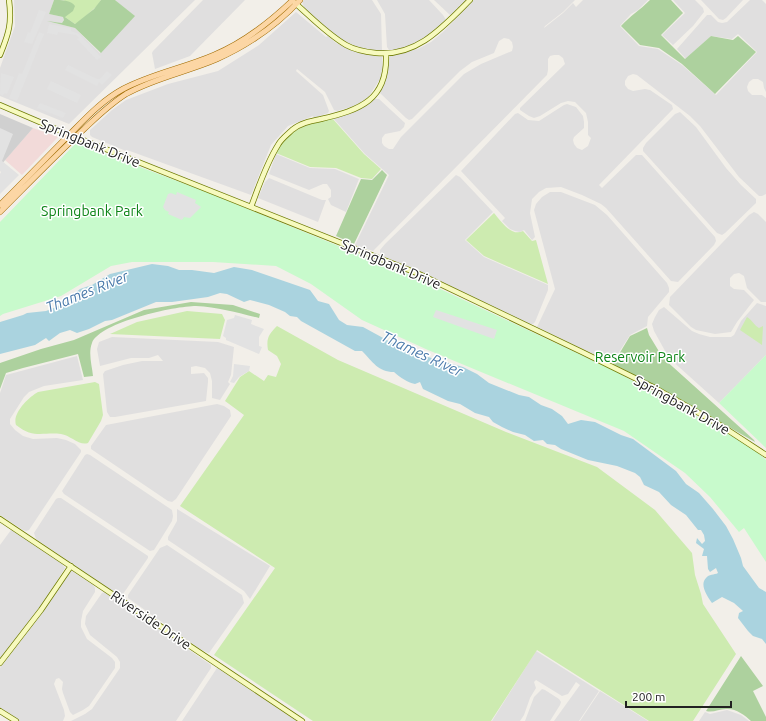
<svg xmlns="http://www.w3.org/2000/svg" width="766" height="721" font-family="Ubuntu,sans-serif">
<rect width="100%" height="100%" fill="#f2efe9"/>
<path fill="#e0dfdf" d="M14,0H54L49,14L63,17L64,20L62,23L51,22L75,28L100,53L134,16L115,0H195L69,124L0,96V68L15,26Z
M203,0H245L190,56L155,69L152,53L153,51Z
M304,0H372L381,14L382,50L377,51L367,50L346,42L339,38L305,9L302,2Z
M377,0H429L443,15L446,20L424,40L411,46L398,50H389L387,47L385,14Z
M434,0H466L453,13L450,15Z
M474,0H575L563,12L545,26L544,28L563,13L573,3L576,7L583,0H648L638,10L631,14L620,26L639,46L658,49L682,65L716,95L757,52L738,34L732,39L711,36L686,59L677,49L707,15H711L718,22L722,23L727,22L750,0H762L766,4V92L764,88L763,82L758,79H753L749,82L747,87L748,91L752,95H762L766,98V194L762,196H759L739,177L700,126L690,116L637,75L633,74L628,76L625,81V85L628,89L633,91L645,89L650,90L672,105L673,109L599,185L602,188L636,155H642L715,237L716,241L714,245L678,282L671,281L606,208L601,204L582,195L561,187L546,188L539,192L532,199L530,213L535,237L532,240L524,230L520,232L515,231L510,229L502,221L505,218L461,171L515,114L518,113L528,120L539,121L564,105L567,104L576,107L583,116L584,122V128L574,137L573,140L574,144L577,148L582,150L588,146L591,138L588,135V122L586,113L575,102L568,101L561,103L540,116L534,118L529,116L520,110V108L565,64L563,58L559,55H554L550,56L548,59V70L547,75L543,79L373,251L355,245L389,175L365,154L333,118L358,110L366,105L374,99H379L405,123L404,127L400,131L385,134L382,138V143L384,146L389,149H393L401,137L464,74L481,64L512,51L513,47L512,42L509,39L504,38L499,41L494,53L472,62L460,71L412,119L409,120L406,118L380,93L385,79L390,56L418,49L431,42L443,32Z
M673,0H695L703,8L704,12L693,26L673,45L662,35L685,13Z
M701,0H743L726,18L723,20L719,19Z
M296,12L326,37L328,36L336,43L359,53L382,57L383,70L380,79L369,96L362,102L351,107L337,111L334,110L325,92L297,69L296,71L323,95L329,111L328,113L314,118L313,116L288,126L271,145L251,195L127,150L126,151L92,137L90,135V130L112,110L126,100L168,84L218,71L259,45Z
M680,112L696,127L726,168L741,185L756,199V203L725,233L722,235L717,233L643,151V148L646,143L675,114Z
M276,154L310,168L335,169L359,179L346,212L331,205L328,199L331,197V190L327,184H323L309,190L269,174Z
M456,175L460,177L493,212L465,240L484,257L548,285V290L535,322L533,324H529L383,256L380,253V250L385,244Z
M269,178L322,200H326L318,222L258,198L265,182Z
M550,192H561L595,205L607,215L667,283L669,288V292L648,317L647,326L630,335L612,363L537,327L555,289L534,210L536,204L542,197Z
M754,212L758,214L766,222V302H761L747,288L744,276L739,273L734,274L730,278V286L734,289L744,290L754,300L737,322L731,332L715,334L696,330L691,327L669,305L670,297L749,215Z
M757,303L766,306V355L719,403L669,358L654,331L652,324L655,317L659,310L664,307L692,331L699,334L710,337H731L734,335L741,321Z
M112,337L218,342L234,347L231,375L228,382L230,384L220,400L212,398V381L210,373L205,368L196,366L191,367V374L204,373L208,378V382L206,401L115,417H110L107,412L103,374L105,371L123,365L142,361H163L158,355L149,358H131L100,366L97,349L99,342Z
M77,356L83,380L44,386L29,392L24,397L10,419V424L15,430L23,436L33,439L57,438L66,440L75,444L81,450V452L29,530L26,531L23,530L0,515V393L6,375Z
M217,404L224,406L230,410L231,416L176,499L172,502L168,501L91,449V446L106,425Z
M87,454L90,455L172,510L173,516L172,521L154,550L150,551L64,494L62,491L85,455Z
M58,498H61L148,556V558L123,594L120,596L118,595L36,539L34,533L56,499Z
M177,509L270,566L250,599L244,591L168,540V537L177,521Z
M11,530H13L62,564L65,568L41,607L0,661V545Z
M167,545L242,595L244,603L209,653H208L200,649L128,598V595L160,548Z
M72,571L93,585L95,588V592L83,611L81,621V627L87,639L112,658L115,662V668L89,706L83,710L73,715L70,712L63,693L62,689L63,682L59,678L56,679L54,684L64,710L65,716L63,721H19L0,708V668L38,619L69,572Z
M105,592L211,665V668L176,721H71L85,714L92,709L120,668V662L117,657L90,635L85,624L86,616L102,593Z
M536,651L599,691L579,721H554L580,685L576,682L568,694L562,696L536,680L534,682L536,688L530,698L524,715L520,721H492Z
M217,668L219,669L297,721H182Z
M542,689L545,690L559,699L561,702L560,705L550,721H525L534,697Z
M600,691L648,721H580Z
M727,710L741,715L749,721H699L705,712L710,714Z"/>
<path fill="#f2dad9" d="M33,128L58,137L22,175L5,160Z"/>
<path fill="#d0d0d0" d="M0,114L33,128L0,166Z"/>
<path fill="#cdebb0" d="M63,0H101L98,5L78,23L75,24L65,17V1Z
M332,118L364,154L381,169L372,179L361,178L336,168L310,167L276,153C289,128 306,125 332,118Z
M494,213C501,221 511,237 523,231L532,241L536,240L548,284L484,256L466,240Z
M187,311L222,314L225,320L220,339L110,334L137,322Z
M747,317C752,320 754,325 759,328L763,326L762,345L740,330Z
M277,326L338,360L506,432L597,467L655,510L692,553L695,575L701,594L703,604L736,654L693,721H649L537,650L491,721H313L214,655L275,568L180,506L244,415L225,401L240,377L249,371L264,381L268,375L276,377L281,364L277,356L268,350C266,338 269,334 277,326Z
M95,382L99,384L103,415L101,421L88,443C79,446 70,435 61,434C42,432 34,439 16,425C12,413 29,397 38,392Z"/>
<path fill="#add19e" d="M54,0C61,0 71,0 75,6L73,11L65,17L75,24L94,9L101,0H115L135,16L101,53L75,28L47,21L62,23L64,20L63,17L49,14Z
M650,0H671L683,13L661,35L685,59L711,36L733,40L738,36L756,52L715,94L682,64L659,48L640,45L621,26C630,16 640,10 650,0Z
M382,170L387,175L354,244L336,236L361,179L372,180Z
M191,302L233,305L260,314L259,318C238,313 218,307 196,306C175,306 100,322 92,343C88,353 92,366 93,376L84,377L78,354L23,368L6,373L0,389V363L41,349L74,340L144,310Z
M647,328L649,335L663,358L754,440L755,442L664,390L613,364L630,336Z
M741,656L763,686L753,691L766,717V721H751C745,715 735,708 726,709C719,709 713,713 706,711Z"/>
<path fill="#c8facc" d="M76,143L209,193L417,278L613,370L753,448L766,460V562L744,528L739,532L710,497L685,473L624,431L428,350L362,320L311,284L276,266L213,262H132L111,266L61,296L3,314L0,316V222Z
M766,355V448L719,403Z"/>
<path fill="#e2e2e2" d="M39,10L46,12L32,44L24,42L28,32L30,33Z
M49,24L71,28V31L79,34L101,57L97,60L77,39L79,38L76,35L58,32L57,35L47,33Z
M39,32L44,34L17,101L9,98L19,73L22,74Z
M68,65L97,79H100L107,71L112,75L102,85L99,82L97,86L65,70Z
M1,73L14,77L7,94L4,93L3,96L0,94Z
M51,81L81,95L77,103L47,89Z
M40,103L66,113L63,118L37,108Z
M0,128L13,134L2,161L19,175L0,194V174L1,172L0,171Z
M177,192L196,200L195,203L201,207L190,218L184,217L182,220L168,214L169,212L165,210L163,207L168,194L171,193L176,195Z
M436,310L497,330L494,339L433,317Z
M235,315L252,320L251,324L264,329L259,337V346L262,347L259,354L226,340V338L223,336L227,320L234,318Z
M234,364L250,366L249,371L239,377L234,383L230,382L233,376Z"/>
<path fill="#aad3df" d="M152,264L168,266L179,270H192L214,273L234,267L252,270L310,290L318,301L329,304L339,320L347,325L363,327L407,351L463,367L477,374L489,383L519,395L529,397L541,405L552,409L562,416L568,424L581,420L595,422L621,435L633,439L676,471L686,484L699,493L713,509L726,526L733,539L741,558L743,566L759,588L766,592V644L762,639L753,636L748,631L738,618L739,613L743,611L734,603L722,597L712,603C708,597 699,585 706,578C709,574 714,575 718,573L716,568L710,572L708,569L707,556H702L704,549L696,543L697,538L702,544L705,541L704,535L701,530H698L686,515L671,505L659,492L644,485L640,477L635,473L617,466L588,460L561,449L555,445L547,444L543,440L534,441L525,435L513,432L502,427L493,422L489,417L475,413L460,404L448,401L423,389L420,382L415,384C407,382 401,378 394,372C378,372 373,362 362,351H355L301,321L297,317L290,316L285,312L269,305L250,300L244,302L227,294L220,293L208,297L172,302H156L112,320L105,321L89,329L77,333L70,330L60,333L49,341L46,338L35,345L0,354V322L23,315L27,313L46,311L56,307L69,300L74,294L80,289L92,285L110,274Z"/>
<g fill="none" stroke-linecap="round" stroke-linejoin="round">
<g stroke="#707d05" stroke-width="6">
<path id="secondary" d="M295,3C311,17 327,34 346,45C355,50 366,52 376,53C417,57 443,27 470,0
M0,55C9,33 12,23 9,0
M0,105L63,132L419,274L582,352L655,388L720,425L766,455
M251,207C259,186 266,164 278,145C281,139 288,134 292,130C300,123 311,121 321,119C360,110 388,100 386,54
M0,519L302,721
M0,663L41,610L71,566
M0,711L16,721"/>
</g>
<g stroke="#a06b00" stroke-width="6">
<path id="primary" d="M0,205C23,182 45,159 68,136C85,119 101,101 123,89C151,74 184,68 214,55C243,43 270,22 293,0
M0,212C28,184 55,156 84,129C98,116 110,104 126,94C154,78 187,72 217,59C248,45 277,25 300,0"/>
</g>
<use href="#secondary" stroke="#f7fabf" stroke-width="4.5"/>
<use href="#primary" stroke="#fcd6a4" stroke-width="5"/>
</g>
<g text-anchor="middle" stroke-width="3" stroke-linejoin="round" paint-order="stroke">
<g font-size="14" fill="#222" stroke="#fff">
<text transform="translate(90 143) rotate(22)" y="5">Springbank Drive</text>
<text transform="translate(391 264) rotate(23)" y="5">Springbank Drive</text>
<text transform="translate(682 405) rotate(29)" y="5">Springbank Drive</text>
<text transform="translate(151 620) rotate(34)" y="5">Riverside Drive</text>
</g>
<g font-size="14" fill="#0c8416" stroke="#fff">
<text x="92" y="216">Springbank Park</text>
<text x="640" y="362">Reservoir Park</text>
</g>
<g font-size="15" font-style="italic" fill="#4a7aab" stroke="#fff">
<text transform="translate(87 292) rotate(-22)" y="5">Thames River</text>
<text transform="translate(422 354) rotate(25)" y="5">Thames River</text>
</g>
</g>
<path d="M626 701v6h105v-6" fill="none" stroke="#222222" stroke-width="2"/>
<text x="632" y="701" font-size="12" fill="#222222" stroke="#ffffff" stroke-width="3" paint-order="stroke">200 m</text>
</svg>
